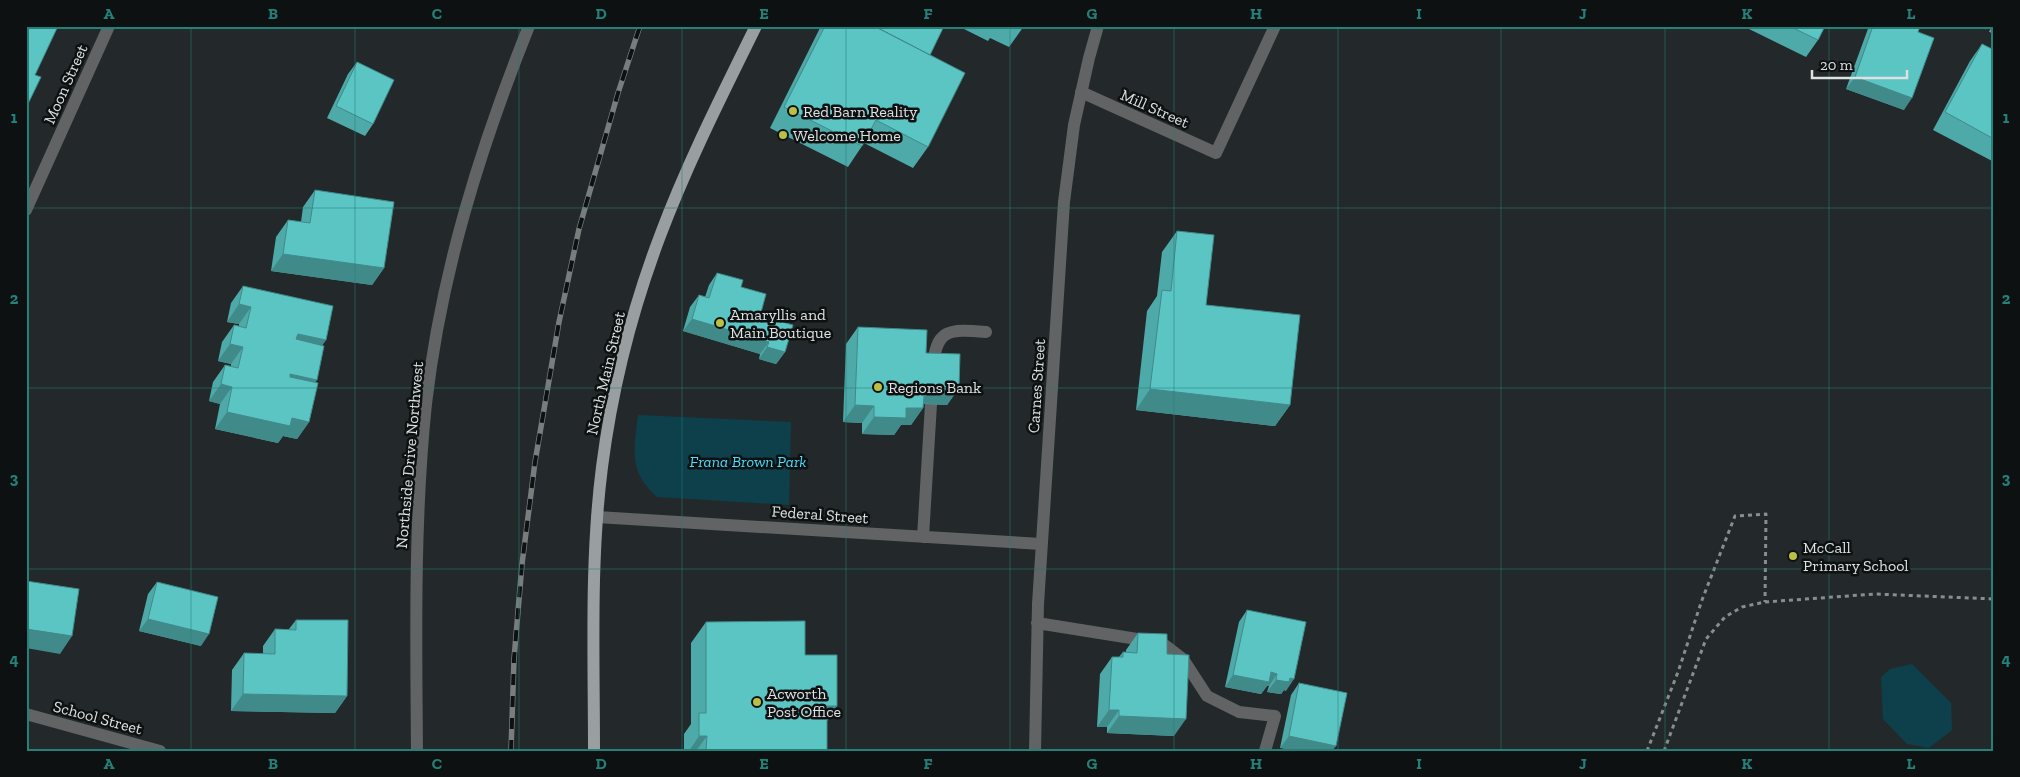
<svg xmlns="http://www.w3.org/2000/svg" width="2020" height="777" font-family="'Zilla Slab',serif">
<rect width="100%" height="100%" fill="#23292a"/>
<path fill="#0d404b" d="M638,415L791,422L789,505L657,497C628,471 634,450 638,415Z
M1912,664L1951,703L1952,730L1929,748L1907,744L1883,719L1881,677L1890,669Z"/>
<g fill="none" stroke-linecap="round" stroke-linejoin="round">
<path stroke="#888d8e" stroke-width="3" stroke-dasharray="4 4" stroke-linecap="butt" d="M1983,26L1994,33
M1647,751L1678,672L1702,600L1735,516L1766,514L1765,602
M1664,751L1706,639L1725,617L1742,607L1765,602L1875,594L1994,599"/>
<path stroke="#616364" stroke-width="12" d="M1081,92L1216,153L1275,26
M26,210L109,26
M933,370C935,328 949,329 986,332
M597,517L1041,544
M923,537L931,404
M1037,623L1162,643L1183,659L1207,696L1239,712L1275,716L1265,751
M26,714L160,751
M417,751C416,635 414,519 426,404C441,273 480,148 529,26
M1035,751L1038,604L1064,202L1074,125L1089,58L1098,26"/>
<path stroke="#999ea1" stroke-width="12" d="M594,751C594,656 590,561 602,467C612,389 632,310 660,236C687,164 722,95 756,26"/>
<g stroke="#787d7e" stroke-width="5.5">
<path id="rail" d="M511,751L514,659L522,564L535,462L559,322L579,229L618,93L640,26"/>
</g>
<use href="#rail" stroke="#0e1112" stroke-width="4" stroke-dasharray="11" stroke-linecap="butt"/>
</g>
<path fill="#4ea9a9" d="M821,26H944L930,55L928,147L913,168L864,143L848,167L770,128Z
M958,26H1024L1009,47L990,38L988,41Z
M1750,26H1825L1818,40L1806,57L1749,29Z
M1869,26H1920L1918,32L1904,110L1846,89Z
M1982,44L1994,50V162L1933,130L1970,61Z
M357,62L373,124L365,136L327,118L348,74Z
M315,190L384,268L372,285L271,271L276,237L288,220L301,222L303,207Z
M1177,231L1206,305L1290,405L1275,426L1136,410L1147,311L1157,296L1162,252Z
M717,273L741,287L785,352L776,364L759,359L760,354L683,331L690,307L699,295L705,297L709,285Z
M243,286L326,340L322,345L309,422L297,439L283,436L278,443L215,429L220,404L209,401L213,382L225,365L231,367V364L218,361L222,342L234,325L239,326V324L227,322L231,303Z
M858,327L959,388L947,405L923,404V408L911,425H901L894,435L862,434V423L843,422L846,344Z
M157,582L201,646L139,631L148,594Z
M1247,610L1286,691L1284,690L1281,694L1267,692L1269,686H1267L1261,694L1225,687L1239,622Z
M296,620L347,696L335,713L231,711L232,670L244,653L263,654V646L275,629H289Z
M706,622L805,655L837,706L827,721V751H684V734L691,724V643Z
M1138,633L1167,654L1174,736L1107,733V727H1097L1100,674L1112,657H1119L1123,652H1126V650Z
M1299,683L1336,746L1280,748L1291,695Z"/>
<path fill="#408a89" d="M1855,77L1912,98L1904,110L1846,89Z
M283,254L384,268L372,285L271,271Z
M239,304L251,307L239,324L227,322Z
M692,319L769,342L760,354L683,331Z
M298,334L326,340L314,357L286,351Z
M230,344L243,347L231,364L218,361Z
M767,347L785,352L776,364L759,359Z
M290,374L317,380L305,397L278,391Z
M221,384L232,387L220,404L209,401Z
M925,386L959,388L947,405L913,403Z
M1150,389L1290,405L1275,426L1136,410Z
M855,405L874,406L862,423L843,422Z
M906,408H923L911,425H901L894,435L862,434L874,417Z
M227,412L292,418L309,422L297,439L283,436L278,443L215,429Z
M148,619L209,634L201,646L139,631Z
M26,629L72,636L60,654L26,648Z
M1271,672L1277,674L1269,686H1267L1261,694L1225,687L1233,675Z
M1290,678L1294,679L1286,691L1284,690L1281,694L1267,692L1276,680Z
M243,694L347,696L335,713L231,711Z
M827,706H837L823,727Z
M1109,710H1119L1107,727H1097Z
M1119,716L1186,719L1174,736L1107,733Z
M699,736H707L696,751H689Z
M1289,736L1336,746L1332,751H1293L1280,748Z"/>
<path fill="#5bc5c4" stroke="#408a89" d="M26,26H58L35,75L41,77L26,108Z
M825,26H874L965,73L928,147L876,120L862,146L784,107Z
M874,26H944L930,55Z
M1789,26H1825L1818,40Z
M1873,26H1920L1918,32L1934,38L1912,98L1855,77Z
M1982,44L1994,50V139L1945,112Z
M357,62L394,80L373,124L336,106Z
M315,190L394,202L384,268L283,254L288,220L310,223Z
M1177,231L1214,235L1206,305L1300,315L1290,405L1150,389L1162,290L1171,291Z
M717,273L743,280L741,287L766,294L760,316L793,325L785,352L767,347L769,342L692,319L699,295L709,298Z
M243,286L333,306L326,340L298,334L296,339L324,346L317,380L290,374V377L318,383L309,422L292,418L290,426L227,412L232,387L221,384L225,365L238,368L243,347L230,344L234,325L246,328L251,307L239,304Z
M858,327L927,330L926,353L960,354L959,388L925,386L923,408H906V418L874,417V406L855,405Z
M26,581L79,589L72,636L26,629Z
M157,582L218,597L209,634L148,619Z
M1247,610L1306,622L1294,679L1290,678L1289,682L1276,680L1277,674L1271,672L1269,682L1233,675Z
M296,620H348L347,696L243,694L244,653L275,654V629L296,630Z
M805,621V655H837V706H827V751H706L707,736H699V713H706V622Z
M1138,633L1167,634V654L1189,655L1186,719L1119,716V710H1109L1112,657H1123V652L1137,653Z
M1299,683L1347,693L1336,746L1289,736Z"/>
<path fill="none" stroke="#24817a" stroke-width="1" stroke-opacity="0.55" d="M191,26V751M355,26V751M519,26V751M682,26V751M846,26V751M1010,26V751M1174,26V751M1338,26V751M1501,26V751M1665,26V751M1829,26V751M26,208H1994M26,388H1994M26,569H1994"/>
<g fill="#bbc045" stroke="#0e1112" stroke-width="2">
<circle cx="793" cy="111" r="5"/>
<circle cx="783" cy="135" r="5"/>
<circle cx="720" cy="323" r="5"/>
<circle cx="878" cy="387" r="5"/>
<circle cx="1793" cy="556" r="5"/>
<circle cx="757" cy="702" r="5"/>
</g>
<g text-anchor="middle" stroke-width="5" stroke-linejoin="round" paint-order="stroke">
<g font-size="16" fill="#dee1e2" stroke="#0e1112">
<text transform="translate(65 84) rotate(-66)" y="6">Moon Street</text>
<text transform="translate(1155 108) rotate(24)" y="6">Mill Street</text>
<text transform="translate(605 373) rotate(-77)" y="6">North Main Street</text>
<text transform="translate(1036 386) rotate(-86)" y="6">Carnes Street</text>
<text transform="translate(409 455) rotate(-85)" y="6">Northside Drive Northwest</text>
<text transform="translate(820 514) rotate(4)" y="6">Federal Street</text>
<text transform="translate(98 717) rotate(15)" y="6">School Street</text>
</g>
<g font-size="16" fill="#dee1e2" stroke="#0e1112" text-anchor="start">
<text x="803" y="117">Red Barn Reality</text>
<text x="793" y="141">Welcome Home</text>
<text x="730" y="320">Amaryllis and<tspan x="730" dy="18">Main Boutique</tspan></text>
<text x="888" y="393">Regions Bank</text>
<text x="1803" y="553">McCall<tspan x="1803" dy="18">Primary School</tspan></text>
<text x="767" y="699">Acworth<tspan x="767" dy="18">Post Office</tspan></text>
</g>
<g font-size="16" font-style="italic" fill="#4addfc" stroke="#0e1112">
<text x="748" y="467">Frana Brown Park</text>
</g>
</g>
<rect width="2020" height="777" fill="none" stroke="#0e1112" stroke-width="55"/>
<path d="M1812 70v8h95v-8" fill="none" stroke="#dee1e2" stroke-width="2.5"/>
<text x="1820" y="70" font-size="15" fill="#dee1e2" stroke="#0e1112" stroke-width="4" paint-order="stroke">20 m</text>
<rect x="28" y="28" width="1964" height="722" fill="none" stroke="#24817a" stroke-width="2"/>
<g font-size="16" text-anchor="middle" font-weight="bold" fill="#24817a">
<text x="109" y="19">A</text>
<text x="273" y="19">B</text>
<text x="437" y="19">C</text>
<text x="601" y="19">D</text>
<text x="764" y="19">E</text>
<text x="928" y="19">F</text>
<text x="1092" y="19">G</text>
<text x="1256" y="19">H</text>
<text x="1419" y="19">I</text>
<text x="1583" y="19">J</text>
<text x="1747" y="19">K</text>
<text x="1911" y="19">L</text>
<text x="14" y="123">1</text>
<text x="2006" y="123">1</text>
<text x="14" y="304">2</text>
<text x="2006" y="304">2</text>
<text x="14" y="484">3</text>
<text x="2006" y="484">3</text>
<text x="14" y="665">4</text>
<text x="2006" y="665">4</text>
<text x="109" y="769">A</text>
<text x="273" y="769">B</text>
<text x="437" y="769">C</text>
<text x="601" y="769">D</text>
<text x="764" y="769">E</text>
<text x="928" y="769">F</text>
<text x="1092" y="769">G</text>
<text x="1256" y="769">H</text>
<text x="1419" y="769">I</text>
<text x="1583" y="769">J</text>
<text x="1747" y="769">K</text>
<text x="1911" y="769">L</text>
</g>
</svg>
